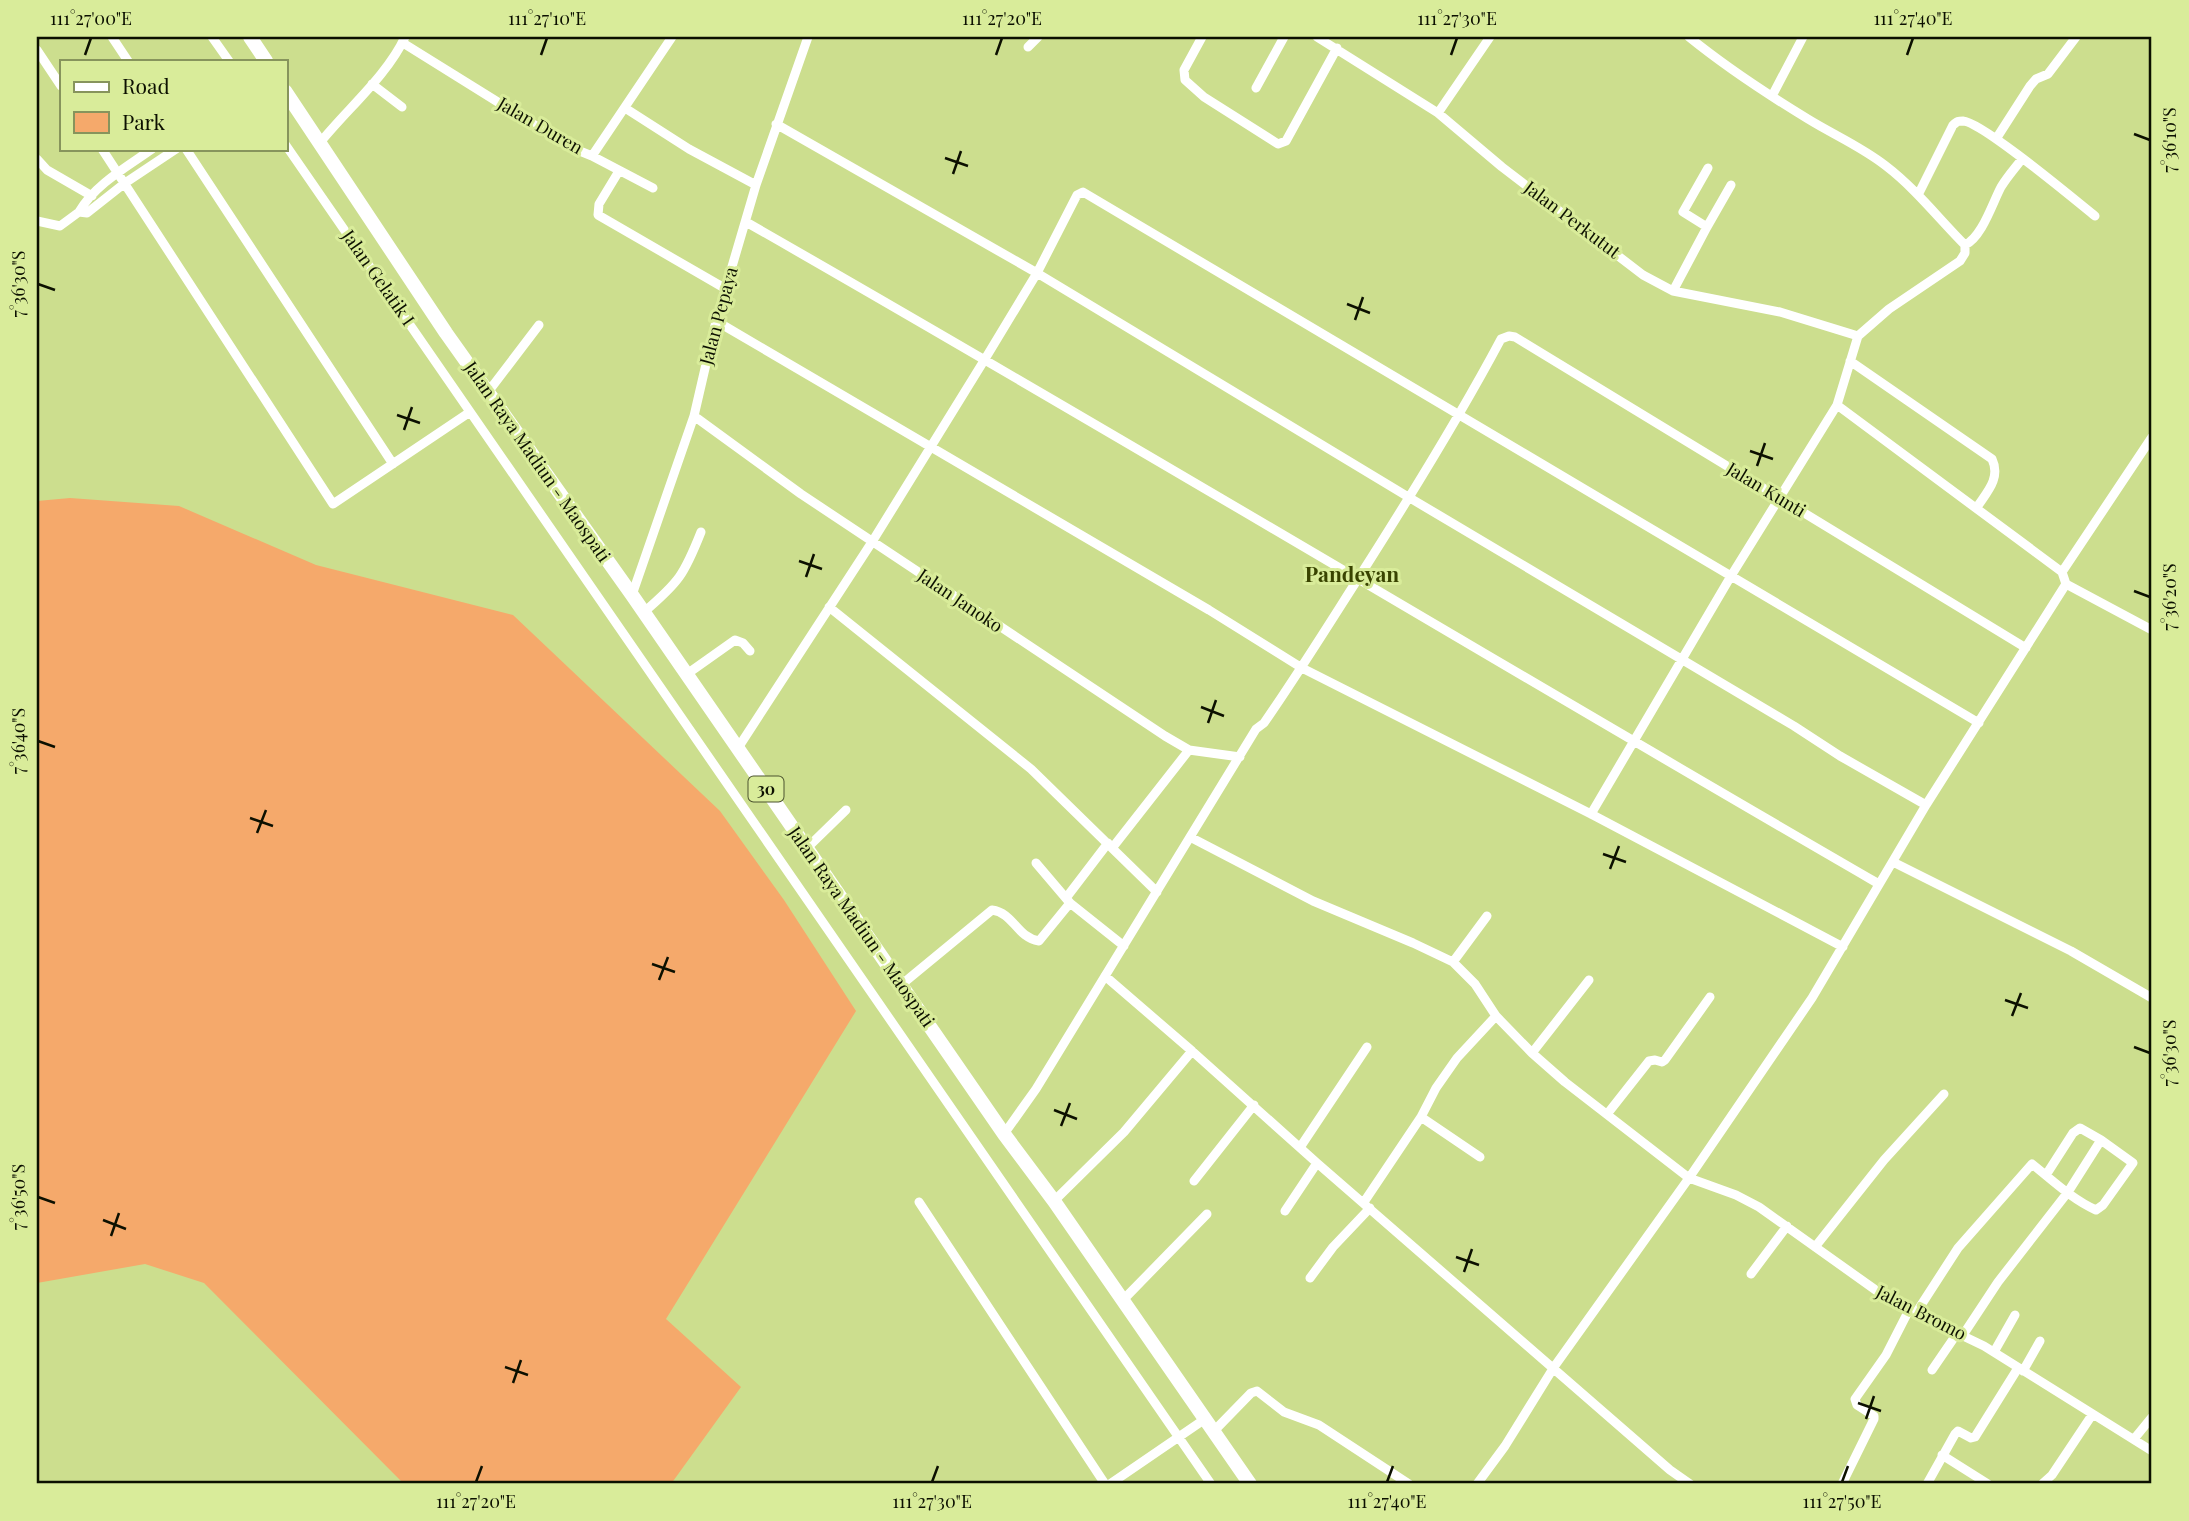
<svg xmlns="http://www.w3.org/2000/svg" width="2189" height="1521" font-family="'Playfair Display',serif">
<rect width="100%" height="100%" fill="#ccde8e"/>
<path fill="#f5a96b" d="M70,498L179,506L316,565L513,615L720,811L784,900L856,1011L666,1319L741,1387L671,1484H404L204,1283L145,1264L37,1283V501Z"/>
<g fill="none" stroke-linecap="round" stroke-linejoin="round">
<path stroke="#fff" stroke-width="9" d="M112,37L128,61
M212,37L229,61
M1202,37L1184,70L1185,80L1204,97L1278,144L1286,141L1337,48
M1317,37L1438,113L1502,167L1643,275L1673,291L1780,312L1858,336
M403,43L570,147L592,156L672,37
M1028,47L1038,37
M37,50L61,86
M372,84L402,107
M1256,88L1284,37
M1772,96L1803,37
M625,108L689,149L756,185
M1438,113L1490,37
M776,124L1037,273L1410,498L1794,726L1840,756L1926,805
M1996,139L2030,86L2036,79L2048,74L2076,37
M285,144L1211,1484
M319,144C346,110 387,76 405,37
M102,149L333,504L470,412
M186,149L393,464
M592,156L653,188
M37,159L47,170L92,196
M1708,168L1683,212L1707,227L1731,185
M619,171L599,204L598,215L726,289
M1919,193L1953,125C1957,122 1957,121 1963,121C1982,122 2075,200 2095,216
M79,212C94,185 128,166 152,149
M37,221L60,226L79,212L87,213L125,183L176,149
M746,222C1126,439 1500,665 1879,884
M1965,245C1982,237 1992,204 2001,187C2007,177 2015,168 2022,159
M1673,291L1707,227
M716,321L1209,610L1302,668L1591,814L1843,947
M1850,361L1992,459C2001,478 1987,492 1977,507
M488,392L539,325
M694,416L801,494L1165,736L1189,750L1240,757
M2062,572L2152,437
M2066,584L2152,630
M632,595L694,416L716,321L756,185L808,37
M829,607L1031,769L1157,892
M644,612C679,582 684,575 701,532
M687,674L735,640L743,643L750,651
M738,748L872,542L985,359L1037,273L1077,195L1083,192L1979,723
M1591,814L1731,576L1837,405L1858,336L1889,309L1960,261L1965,253V245C1939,219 1916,189 1886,166C1862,147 1834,135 1808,119C1767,94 1726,67 1689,37
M1190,837L1313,901L1413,943L1453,962L1475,984L1496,1016L1532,1053L1565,1082L1689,1178L1736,1195L1759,1207L1877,1291L1909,1310L1984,1346L2152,1451
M1113,847L1189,750
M807,848L846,810
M1893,862L2071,951L2152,998
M1066,898L1108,843
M1070,903L1124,946
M1453,962L1487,916
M1105,976L1192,1051
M901,985L992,910C1014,913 1016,937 1039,941L1070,903L1036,863
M1532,1053L1589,980
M1608,1113L1649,1061L1655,1060L1662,1062L1665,1060L1710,997
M1421,1117L1480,1157
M1004,1134L1036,1089L1256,729L1264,723C1298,674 1329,624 1361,574C1410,497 1458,420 1501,339L1509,336L1515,337L2026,648
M1301,1146L1367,1047
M1194,1181L1254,1105
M1054,1201L1124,1132L1192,1051L1317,1163L1670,1470L1690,1484
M919,1202L1105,1484
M1364,1202L1421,1117L1436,1088L1457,1058L1496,1016
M1285,1211L1317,1163
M1815,1247L1884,1160L1944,1094
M1751,1274L1787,1226
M1310,1278L1333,1247L1370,1208
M1123,1300L1207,1214
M1916,1313L1958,1248L2032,1164C2052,1180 2073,1200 2096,1210L2103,1205L2133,1163L2101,1140L2080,1128L2073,1133L2046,1175
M1963,1335L1998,1282L2068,1192L2101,1140
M1994,1352L2015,1315
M1932,1370L1958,1332
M2023,1371L2040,1341
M1213,1432L1251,1393L1257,1391L1284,1412L1319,1425L1409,1484
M2134,1439L2152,1417
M1942,1455L1988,1484
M1110,1484L1205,1419
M1477,1484L1505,1446L1554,1367L1689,1178L1812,998L1926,805L2066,584L2062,572L1837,405
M1842,1484L1874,1419V1416L1857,1405L1855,1399L1886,1355L1909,1310
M1927,1484L1955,1434L1958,1431L1971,1438L1975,1437L2018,1368
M2042,1484L2052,1475L2092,1415"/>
<path stroke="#fff" stroke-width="14" d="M250,37L266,61
M285,91L446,333L632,595L1004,1134L1054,1201L1250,1484"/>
</g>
<path fill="none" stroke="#0c1000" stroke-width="2.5" d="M85,55L91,38M541,55L547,38M996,55L1002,38M1451,55L1457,38M1907,55L1913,38M2134,134L2150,140M945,158L968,166M953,174L961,151M38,284L55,290M1347,304L1370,313M1355,320L1363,297M397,415L420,423M404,430L412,407M1750,451L1773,459M1757,466L1765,443M799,561L822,569M806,577L814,554M2134,591L2150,597M1201,707L1224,716M1208,723L1216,700M38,741L55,747M250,818L273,826M257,833L266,810M1603,854L1626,862M1610,869L1619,846M652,964L675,972M659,980L668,957M2005,1000L2028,1008M2012,1016L2021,993M2134,1047L2150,1053M1054,1110L1077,1119M1061,1126L1070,1103M38,1197L55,1203M103,1220L126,1229M111,1236L119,1213M1456,1257L1479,1265M1464,1272L1472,1249M505,1367L528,1375M513,1383L521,1360M1858,1403L1881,1411M1866,1419L1874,1396M476,1482L482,1466M932,1482L938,1466M1387,1482L1393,1466M1842,1482L1848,1466"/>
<g text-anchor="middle" stroke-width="6" stroke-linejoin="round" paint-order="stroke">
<rect fill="#d9ec9a" stroke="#4a522e" stroke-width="2" x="748.5" y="776.5" width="35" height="25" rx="5"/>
<g font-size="16" font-weight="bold" fill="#0c1000">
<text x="766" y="795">30</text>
</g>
<g font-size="18" fill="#0c1000" stroke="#d9ec9a">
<text transform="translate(540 126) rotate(30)" y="6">Jalan Duren</text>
<text transform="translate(1572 220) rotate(37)" y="6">Jalan Perkutut</text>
<text transform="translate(378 278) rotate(55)" y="6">Jalan Gelatik I</text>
<text transform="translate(719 316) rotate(-75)" y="6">Jalan Pepaya</text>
<text transform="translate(537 462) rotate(55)" y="6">Jalan Raya Madiun - Maospati</text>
<text transform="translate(1766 490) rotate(31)" y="6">Jalan Kunti</text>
<text transform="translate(960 601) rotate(34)" y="6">Jalan Janoko</text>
<text transform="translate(861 927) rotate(55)" y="6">Jalan Raya Madiun - Maospati</text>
<text transform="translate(1921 1313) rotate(27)" y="6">Jalan Bromo</text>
</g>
<g font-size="21" font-weight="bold" fill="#394300" stroke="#d9ec9a">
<text x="1352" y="582">Pandeyan</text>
</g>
</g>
<rect width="2189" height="1521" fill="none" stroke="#d9ec9a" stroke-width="77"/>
<rect x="60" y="60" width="228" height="91" fill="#d9ec9a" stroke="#87945c" stroke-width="2"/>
<rect x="74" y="82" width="35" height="10" fill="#ffffff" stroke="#87945c" stroke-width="2"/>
<text x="122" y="94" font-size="21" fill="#0c1000">Road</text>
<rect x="74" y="112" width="35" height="21" fill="#f5a96b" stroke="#87945c" stroke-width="2"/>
<text x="122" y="130" font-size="21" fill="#0c1000">Park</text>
<rect x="38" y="38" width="2112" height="1444" fill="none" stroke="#0c1000" stroke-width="2.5"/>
<g font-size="18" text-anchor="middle" fill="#0c1000">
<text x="91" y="25">111°27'00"E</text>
<text x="547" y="25">111°27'10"E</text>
<text x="1002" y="25">111°27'20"E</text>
<text x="1457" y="25">111°27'30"E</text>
<text x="1913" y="25">111°27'40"E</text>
<text transform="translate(2170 140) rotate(-90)" y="6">7°36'10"S</text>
<text transform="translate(19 284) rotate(-90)" y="6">7°36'30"S</text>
<text transform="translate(2170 597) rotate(-90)" y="6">7°36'20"S</text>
<text transform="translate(19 741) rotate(-90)" y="6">7°36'40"S</text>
<text transform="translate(2170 1053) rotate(-90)" y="6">7°36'30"S</text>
<text transform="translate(19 1197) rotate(-90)" y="6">7°36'50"S</text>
<text x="476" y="1508">111°27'20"E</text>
<text x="932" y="1508">111°27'30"E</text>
<text x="1387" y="1508">111°27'40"E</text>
<text x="1842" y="1508">111°27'50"E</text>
</g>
</svg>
